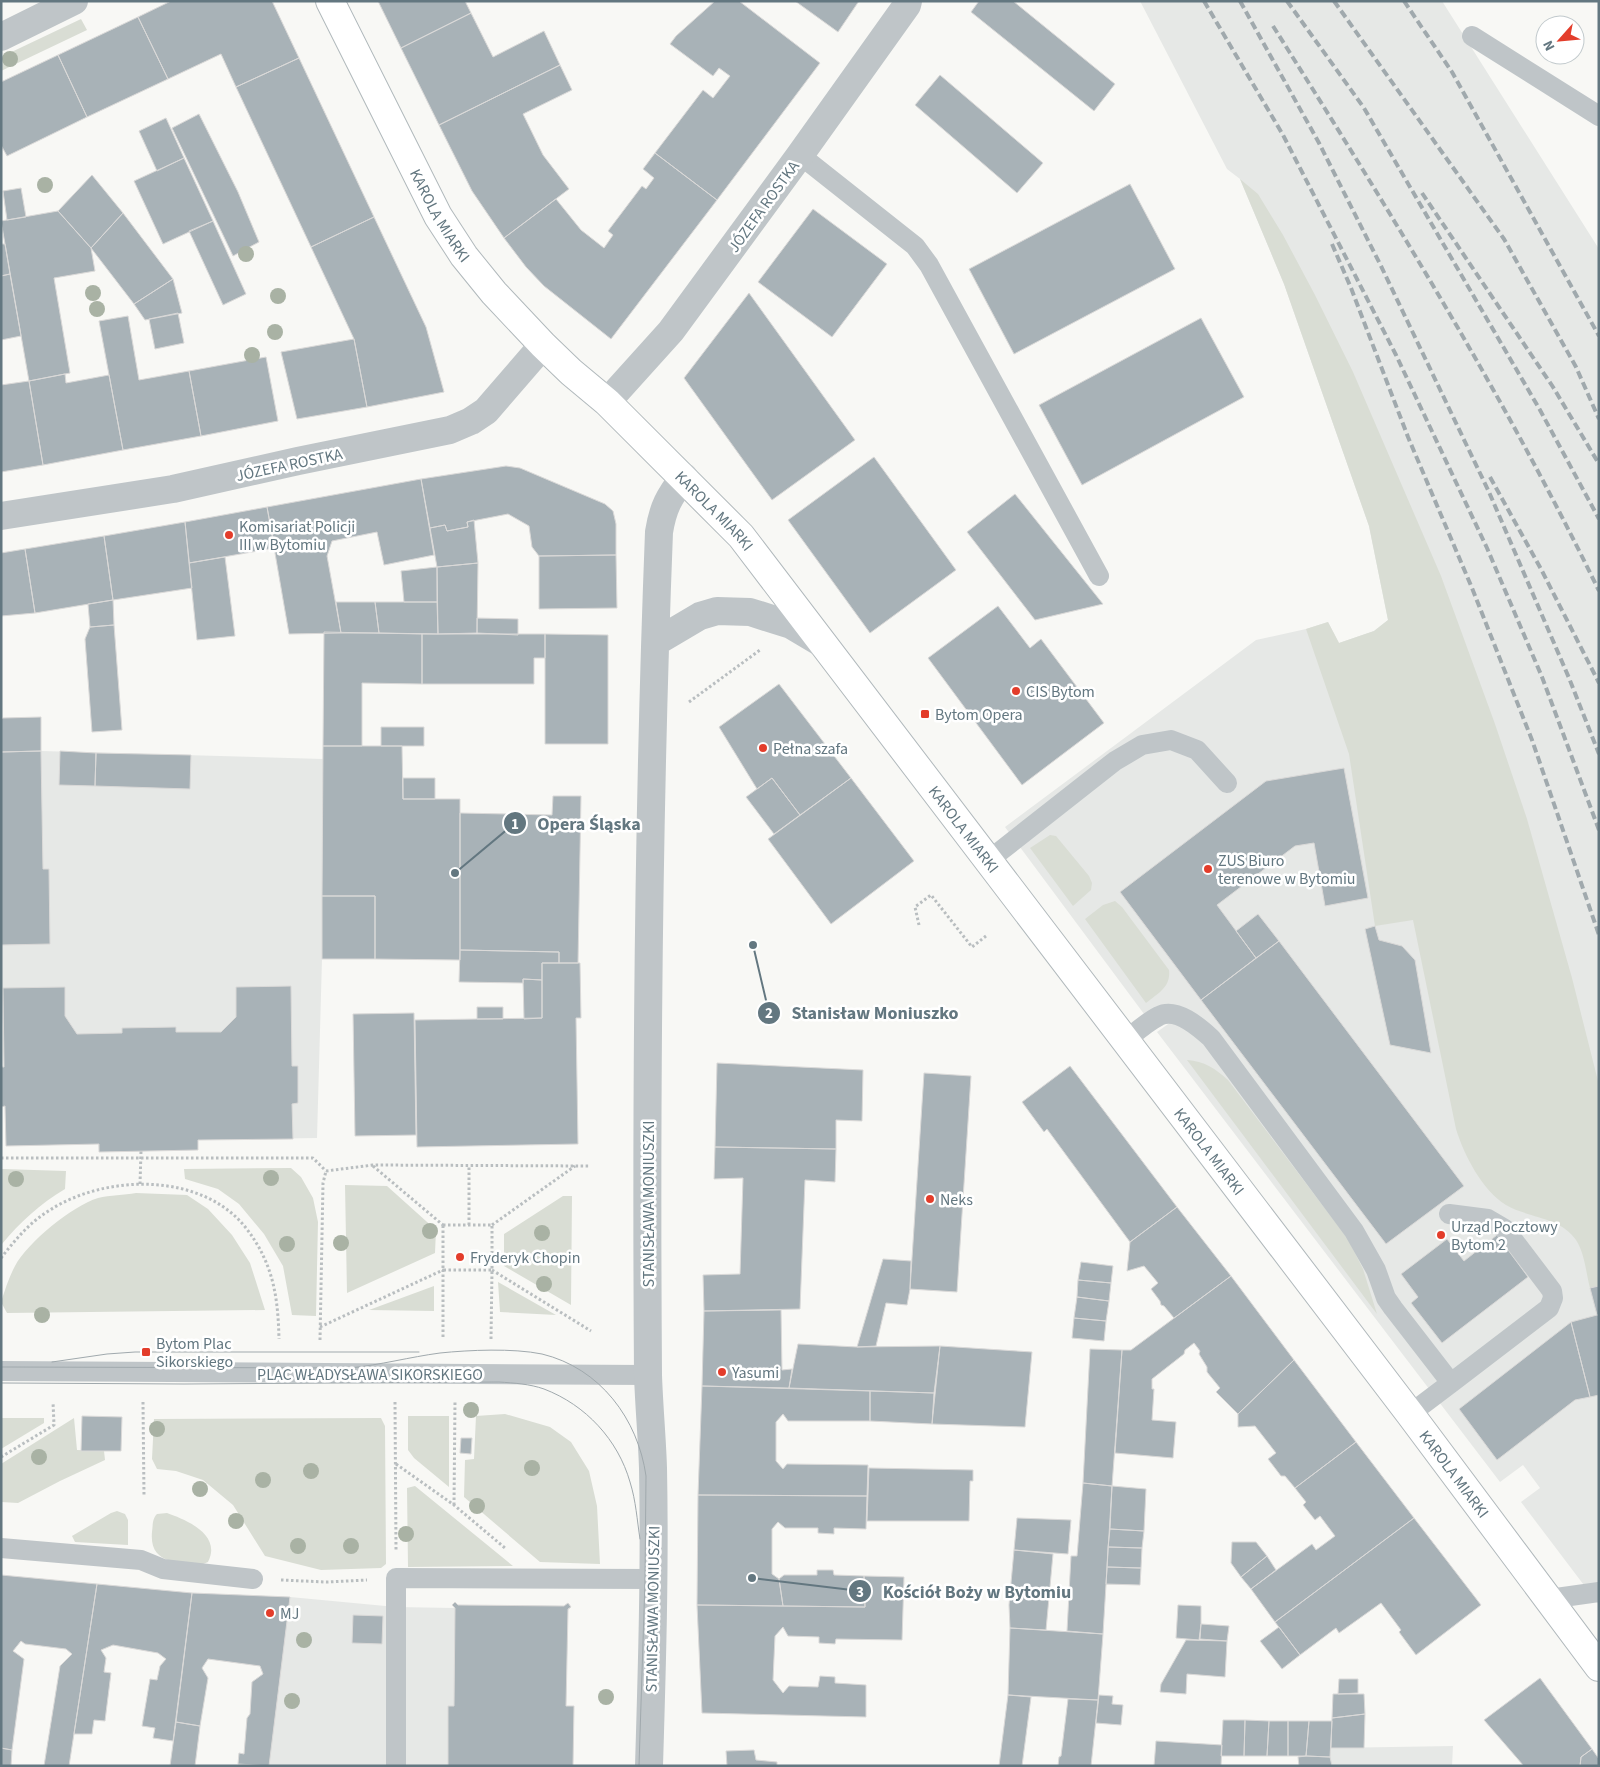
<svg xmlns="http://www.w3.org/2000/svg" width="1600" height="1767" font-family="'Source Sans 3',sans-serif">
<rect width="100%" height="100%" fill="#f8f8f5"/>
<path fill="#e6e8e6" d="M1140,1H1442L1599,249V1605L1521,1502L1540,1488L1523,1465L1500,1482L1157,1032L1185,1012L1147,1018L1005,827L1256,640L1306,629L1328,622L1339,643L1374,631L1388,620L1369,526L1284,284L1240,179L1227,169Z
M41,751L323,759L322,959L317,1138L198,1140V1150L99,1152L98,1144L6,1146L5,1107H1V1067H4L1,945L50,944L49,870L43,869Z
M290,1597L396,1607L454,1608L452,1605L455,1602L458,1605L564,1606L568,1603L571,1607L568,1610L566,1706L573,1766H269Z
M1453,1746L1452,1766H1332L1330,1757L1331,1748Z"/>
<path fill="#d9ddd4" d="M81,19L87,30L1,71V57Z
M1240,179L1258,194L1283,235L1315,295L1353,372L1441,576L1495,724L1527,819L1572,978L1599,1085V1286L1590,1288C1586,1273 1585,1254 1576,1240C1561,1217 1528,1218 1506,1205C1482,1190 1464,1155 1456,1129L1413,920L1375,926L1349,754L1306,629L1328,622L1339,643L1374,631L1388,620L1369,526L1284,284Z
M1050,835L1056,836L1089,876L1092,883L1091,890L1073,906L1030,848Z
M1115,901L1122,907L1169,970C1171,987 1158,993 1146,1003L1085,919L1103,905Z
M1187,1060C1204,1061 1216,1069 1228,1080L1348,1239L1363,1269L1377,1314Z
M291,1168L301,1177L313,1198L318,1222L316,1316L292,1315L283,1266L264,1234L239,1204L218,1189L185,1179L184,1169Z
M2,1169L66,1171L65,1189C40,1204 20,1222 2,1244Z
M345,1185L387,1186L436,1230L435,1253L347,1293Z
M136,1193L187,1195L208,1209L232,1235L250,1263L265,1310L7,1313L1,1302C5,1290 9,1277 15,1266C28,1242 72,1206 98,1198C110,1195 124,1195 136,1193Z
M563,1196H572L571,1305L504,1266V1234Z
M498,1282L556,1315L500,1312Z
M434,1286V1311L369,1310Z
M505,1414L550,1427L571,1442L589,1471L597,1506L600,1564L540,1562L464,1497L465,1460L474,1459L476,1416Z
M408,1416H449V1487L414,1458L408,1450Z
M1,1418H44V1423L1,1449Z
M74,1418L77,1450L104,1451L105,1460L60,1481L18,1503L1,1502V1464Z
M381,1418L385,1426L386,1564L381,1568L321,1570L265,1556L233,1505L203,1480L176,1471L157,1469L152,1459L154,1419Z
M415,1486L513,1566L408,1567L407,1488Z
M117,1511L125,1514L128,1520V1545L75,1542L72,1536L111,1513Z
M167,1513C187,1520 222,1535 208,1562L203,1564C179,1562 149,1565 152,1532C153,1525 152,1519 157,1514Z"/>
<path fill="#a8b2b7" stroke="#dad9d8" d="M171,1H272L299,58L236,87L221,54L168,79L138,17Z
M378,1H465L471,13L401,48Z
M715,1H739L820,63L717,200L655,153L703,90L713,98L730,76L719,68L713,76L670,44L676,36Z
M795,1H859L838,32Z
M979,1H1013L1115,84L1094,111L971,12Z
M471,13L493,57L544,31L560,65L439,125L401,48Z
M138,17L168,79L87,117L58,55Z
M58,55L87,117L7,156L1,145V82Z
M299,58L374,217L311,247L236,87Z
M560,65L572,90L523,114L543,155L569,189L504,238L472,191L439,125Z
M940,75L1043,163L1017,193L915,105Z
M199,114L238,192L259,242L233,256L172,128Z
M166,118L184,158L157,171L139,131Z
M655,153L717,200L611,339L544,286L526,267L504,238L556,199L581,230L604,248L613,235L608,231L642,186L646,189L654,178L643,169Z
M184,158L213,221L163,244L134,181Z
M92,175L123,213L91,248L58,211Z
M1130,184L1175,269L1014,354L969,269Z
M21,188L26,217L7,220L3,191Z
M813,209L887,264L832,337L758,282Z
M58,211L91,248L95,271L54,278L70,373L29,381L1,221Z
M123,213L173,279L134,304L91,248Z
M374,217L426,327L444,392L367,407L354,339L311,247Z
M213,221L246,294L223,305L189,231Z
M1,244H5L10,274L1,276Z
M10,274L21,336L1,340V276Z
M173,279L182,313L145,320L134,304Z
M749,293L855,440L772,500L684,378Z
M178,313L184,343L155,349L149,319Z
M128,316L139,380L189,371L201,436L123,450L99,321Z
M1201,318L1244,397L1082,485L1039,405Z
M354,339L367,407L297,419L281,352Z
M266,357L278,421L201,436L189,371Z
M65,374L66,383L109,375L123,450L43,465L29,381Z
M29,381L43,465L1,472V385Z
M874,457L956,570L870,633L788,520Z
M506,466L520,468L605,504L613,511L616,524V555L539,556L532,547L529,526L508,514L467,522L468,527L447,531L445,525L430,528L421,479Z
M421,479L434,555L384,565L377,532L332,541L327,556L341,633L289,634L267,507Z
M1015,494L1103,604L1035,620L967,532Z
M267,507L275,548L189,563L185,522Z
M474,520L478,563L437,567L430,528L445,525L447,531L468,527L467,522Z
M185,522L192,588L113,600L104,536Z
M104,536L113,600L35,613L25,549Z
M25,549L35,613L1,616V553Z
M616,555L617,608L539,609V556Z
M225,557L235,636L197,640L189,563Z
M478,563L477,633L438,634L437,567Z
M437,567V602H404L401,571Z
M113,600L114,625L90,627L88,604Z
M336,602H375L379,633H341Z
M375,602H437L438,634L379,633Z
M998,606L1030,648L1041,639L1104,723L1022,785L928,658Z
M477,618L518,619V635L477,633Z
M114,625L122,730L92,732L85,639L90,627Z
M324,632L422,634V684L362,683V746H323Z
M422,634H545V658H534V684H422Z
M545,634L608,635V744H545Z
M779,684L851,778L800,815L772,778L757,789L719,727Z
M41,717V751L1,752V720L3,718Z
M381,727H424V746H381Z
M323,746H402L403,799H460V960L375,959V896H322Z
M41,751L43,869H49L50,944L1,945V752Z
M60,751L96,753L95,786L59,785Z
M96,753L191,755L190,789L95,786Z
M1344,768L1368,898L1325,906L1314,843L1295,846L1217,905L1256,958L1201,1000L1120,892L1266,781Z
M403,778H435V799H403Z
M772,778L800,815L774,834L746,797Z
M851,778L914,861L831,924L768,839Z
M553,796H581L578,963H559V952L460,950V813L552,815Z
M322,896H375V959H322Z
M1258,914L1279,941L1256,958L1236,931Z
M1375,926L1379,940L1402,946L1415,960L1431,1053L1390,1045L1365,929Z
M1279,941L1464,1186L1386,1244L1201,1000Z
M460,950L559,952V963H542V980L523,979V983L459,982Z
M542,963H580L581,1018H576L578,1144L417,1147L415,1020L542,1018Z
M523,979L542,980V1018L524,1019Z
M291,986L292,1066H298V1103L292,1104L293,1139L198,1140V1150L99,1152V1144L6,1146L5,1106L1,1107V1067H4L3,988L65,987V1016L77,1034L122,1033V1028L176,1027V1032H221L236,1017V987Z
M477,1007H503V1019H477Z
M414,1013L416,1135L355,1136L353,1014Z
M717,1063L863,1070L862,1121L836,1120V1149L715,1147Z
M1070,1066L1177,1207L1130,1242L1047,1129L1044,1132L1022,1102Z
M924,1073L971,1076L957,1292L910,1289Z
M715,1147L836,1149L835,1182L805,1180L800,1309L704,1311L703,1275L740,1274L743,1178L714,1179Z
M1177,1207L1231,1276L1174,1318L1164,1306L1161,1305L1160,1301L1151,1289L1158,1283L1144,1266L1127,1271L1130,1242Z
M1497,1235L1528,1277L1442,1343L1411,1303L1418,1297L1401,1274L1447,1239L1464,1261Z
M883,1259L911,1261L910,1289L907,1305L886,1303L876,1346L857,1347Z
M1081,1262L1113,1266L1111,1283L1078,1280Z
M1231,1276L1294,1360L1238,1414L1216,1392L1220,1388L1207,1372V1367L1199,1354L1200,1351L1194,1343L1185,1350L1184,1354L1152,1379V1389H1154L1152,1420L1176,1422L1173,1458L1115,1453L1122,1350H1131Z
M1078,1280L1111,1283L1109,1301L1077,1297Z
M1599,1286V1315H1597L1590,1288Z
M1077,1297L1109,1301L1106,1321L1074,1318Z
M781,1310L782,1370L792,1369L789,1388L702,1386L704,1311Z
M1597,1315H1599V1395L1590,1397L1571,1322Z
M1074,1318L1106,1321L1104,1341L1072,1338Z
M1571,1322L1590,1397L1575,1400L1497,1460L1459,1409Z
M798,1344L857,1347L940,1346L934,1393L789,1388Z
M940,1346L1032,1352L1025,1427L932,1424Z
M1090,1349L1122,1350L1112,1486L1083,1483Z
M1294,1360L1356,1442L1295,1488L1285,1476H1281L1268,1459L1276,1453L1255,1426L1238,1427V1414Z
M702,1386L870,1391V1421H788L783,1414L776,1422V1461L783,1469L787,1464L868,1465L867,1496L698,1495Z
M870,1391L934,1393L932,1424L870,1421Z
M82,1416L122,1417L121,1451H81Z
M461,1438H472L471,1454L460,1453Z
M1356,1442L1414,1518L1275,1622L1251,1589L1312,1544L1316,1550L1335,1536L1320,1516L1315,1520L1303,1505L1306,1502L1295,1488Z
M869,1468L973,1470V1481H970L969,1521H867Z
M1083,1483L1112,1486L1103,1634L1067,1631L1071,1556H1077Z
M1112,1486L1146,1489L1144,1531L1110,1529Z
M698,1495L867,1496L866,1529L834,1528V1534L818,1533V1528H785L778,1522L772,1529V1574L779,1579L783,1606L697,1605Z
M1017,1518L1071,1520L1068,1554L1014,1550Z
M1414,1518L1481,1605L1416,1655L1399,1632L1401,1630L1381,1603L1339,1633L1336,1628L1300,1655L1275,1622Z
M1110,1529L1144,1531L1142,1548L1108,1547Z
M1232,1542H1256L1267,1556L1241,1577L1231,1563Z
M1108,1547L1142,1548L1141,1568L1107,1567Z
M1014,1550L1053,1554L1046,1630L1010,1628L1009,1605Z
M1267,1556L1276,1570L1251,1589L1241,1577Z
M1107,1567L1141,1568L1140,1585L1106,1584Z
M817,1570H833L834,1575L864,1576L865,1607L783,1606L779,1579L784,1575H817Z
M1,1575L97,1584L69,1766H44L60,1666L72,1654L66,1649L25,1644L21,1641L13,1651L24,1659L12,1750L1,1748Z
M864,1576L904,1577L902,1640L836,1639L835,1644L819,1643V1637L788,1636L783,1627L775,1636L773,1680L783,1693L789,1686L818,1687L820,1676L835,1677V1683L866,1685V1717L702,1713L697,1605L865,1607Z
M97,1584L192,1593L173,1741L153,1738L155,1728L142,1726L150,1679L157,1680L160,1666L166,1659L158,1653L113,1645L101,1650L106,1658L104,1672L111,1673L105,1721L94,1720L92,1734H74Z
M192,1593L290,1597L269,1766L238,1764L239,1753L244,1754L247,1718L250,1714L252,1682L263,1674L260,1666L208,1659L202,1668L208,1678L200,1726L176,1722Z
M455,1602L458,1605L564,1606L568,1603L571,1607L568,1609L566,1706H574L573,1766H448V1706H454L455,1608L452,1605Z
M1178,1605L1201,1606V1624L1199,1640L1176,1638Z
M353,1615L383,1616L382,1644L352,1643Z
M1201,1624L1229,1626L1227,1641L1200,1639Z
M1279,1627L1300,1655L1282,1669L1260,1641Z
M1010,1628L1103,1634L1098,1700L1008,1695Z
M1186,1640L1227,1641L1225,1677L1187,1674L1186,1694L1160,1692L1161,1684Z
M1540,1678L1592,1749L1581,1757L1580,1766H1522L1523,1765L1484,1720Z
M1339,1679H1358V1693L1338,1694Z
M1333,1694H1364L1365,1714L1332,1718Z
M1008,1695L1031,1697L1022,1766H999Z
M1099,1695L1113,1696L1112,1704L1123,1705L1121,1725L1096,1723Z
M1068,1699L1098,1700L1091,1766H1058L1059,1757L1061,1756Z
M1365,1714L1364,1748H1331L1332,1718Z
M1223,1720H1245L1244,1756H1221Z
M1245,1720L1269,1721L1267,1756H1244Z
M1269,1721H1288V1756H1267Z
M1288,1721H1309L1306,1756H1288Z
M1309,1721H1332L1330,1757L1306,1756Z
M176,1722L200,1726L195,1766H170Z
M1156,1741L1222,1745L1221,1766H1154Z
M1,1748L12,1750L11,1766H1Z
M1592,1749L1599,1759V1766H1580L1581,1757Z
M754,1750L756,1760L777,1762V1766H727L726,1751Z
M1306,1756L1330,1757L1332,1766H1299L1298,1757Z"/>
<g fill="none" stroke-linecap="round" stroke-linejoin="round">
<g stroke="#b1b9bc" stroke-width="30">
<g id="secondary">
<path id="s1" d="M330,1L438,216L464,256L494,293L543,345L571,372L607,402L741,536L1410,1414L1599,1667"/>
</g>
</g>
<path stroke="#b9bec0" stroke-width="3" stroke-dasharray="2.5 2.5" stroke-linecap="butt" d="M689,702L760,650
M919,925L915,907L931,895L972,947L986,936
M1,1158H313L326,1171
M373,1166L443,1225
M326,1171L373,1165L590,1166
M140,1184L141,1151
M443,1225H492V1270H443Z
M469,1225V1166
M492,1225L575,1166
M1,1258C15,1240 30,1222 50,1210C106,1174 202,1172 246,1228C273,1263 278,1296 279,1339
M492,1270L591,1331
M320,1327L443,1270V1339
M491,1339L492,1270
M320,1340L323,1183L326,1171
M143,1402L144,1496
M395,1402L396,1550
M1,1457L54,1425L53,1402
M396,1464L454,1505L505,1548
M454,1505L455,1401
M281,1580L326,1582L367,1580"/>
<path stroke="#bfc5c8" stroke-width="20" d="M1472,36L1599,116
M800,155L915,246L929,265L1099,576
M989,860L1115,761L1142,745L1171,740L1197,750L1227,783
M1126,1040C1136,1032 1147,1022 1159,1016C1176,1007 1199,1027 1211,1038L1354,1231L1376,1270L1386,1298L1393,1308L1451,1383L1410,1414
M1449,1214L1488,1219L1505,1229L1552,1291L1553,1298L1549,1308L1451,1383
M1,1371L648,1375
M1,1548L141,1560L163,1569L253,1579
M1549,1599L1599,1592
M396,1766V1578L654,1579"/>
<path stroke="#bfc5c8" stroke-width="28" d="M1,37L74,1
M607,402L671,331L800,155L907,5L908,1
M1,516L173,489L298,461L450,430L471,421L486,411L543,345
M656,642L700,616L717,611L750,612L791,625L823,644
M649,1766C652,1667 655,1567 653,1468C652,1437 649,1406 648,1375C646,1094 648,813 659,532C663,507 669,497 684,477"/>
<use href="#secondary" stroke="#fff" stroke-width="28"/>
<path stroke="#a0a9ad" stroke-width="1" d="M52,1362L107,1354L135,1352H419
M1,1367L350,1368C380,1365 410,1357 440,1353C469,1350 513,1348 542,1354C600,1368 638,1419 646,1476L645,1580L639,1766
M1,1383L184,1384L499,1382C514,1383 530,1384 544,1389C586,1405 618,1440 630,1482C636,1501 637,1520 640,1539"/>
<path stroke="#a0a9ad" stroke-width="4" stroke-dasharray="8 4" stroke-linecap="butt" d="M1204,1L1283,135L1396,355L1487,548L1542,677L1599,830
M1240,1L1319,143L1381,266L1489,492L1569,678L1599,754
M1287,1L1364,108L1540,410L1599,519
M1334,1L1504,239L1576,367L1599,419
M1404,1L1452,72L1599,336
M1273,26C1389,210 1504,395 1599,591
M1422,193L1553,387L1599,464
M1332,244L1351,288L1408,437L1472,588L1532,740L1599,935
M1490,477L1541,569L1599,683"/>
</g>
<g fill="#a9b2a4">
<circle cx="10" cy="59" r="8"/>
<circle cx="45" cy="185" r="8"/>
<circle cx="246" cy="254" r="8"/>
<circle cx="93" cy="293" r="8"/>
<circle cx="278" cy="296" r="8"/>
<circle cx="97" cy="309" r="8"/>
<circle cx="275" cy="332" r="8"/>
<circle cx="252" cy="355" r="8"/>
<circle cx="271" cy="1178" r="8"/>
<circle cx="16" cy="1179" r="8"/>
<circle cx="430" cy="1231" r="8"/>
<circle cx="542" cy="1233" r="8"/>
<circle cx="341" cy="1243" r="8"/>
<circle cx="287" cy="1244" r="8"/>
<circle cx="544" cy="1284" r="8"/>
<circle cx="42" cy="1315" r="8"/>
<circle cx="471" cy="1410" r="8"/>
<circle cx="157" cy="1429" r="8"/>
<circle cx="39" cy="1457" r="8"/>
<circle cx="532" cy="1468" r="8"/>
<circle cx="311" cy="1471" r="8"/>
<circle cx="263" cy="1480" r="8"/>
<circle cx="200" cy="1489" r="8"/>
<circle cx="477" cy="1506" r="8"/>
<circle cx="236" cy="1521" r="8"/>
<circle cx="406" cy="1534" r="8"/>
<circle cx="298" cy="1546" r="8"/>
<circle cx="351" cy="1546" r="8"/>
<circle cx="304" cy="1640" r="8"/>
<circle cx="606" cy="1697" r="8"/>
<circle cx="292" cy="1701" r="8"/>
</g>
<g fill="#e33d2b" stroke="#fff" stroke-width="2">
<circle cx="229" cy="535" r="5"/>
<circle cx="1016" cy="691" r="5"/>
<rect x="920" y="709" width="10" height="10" rx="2.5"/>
<circle cx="763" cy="748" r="5"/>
<circle cx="1208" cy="869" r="5"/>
<circle cx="930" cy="1199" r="5"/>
<circle cx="1441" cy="1235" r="5"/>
<circle cx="460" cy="1257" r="5"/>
<rect x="141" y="1347" width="10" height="10" rx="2.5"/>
<circle cx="722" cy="1372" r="5"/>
<circle cx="270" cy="1613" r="5"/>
</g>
<g text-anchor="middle" stroke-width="5" stroke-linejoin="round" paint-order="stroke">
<g font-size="16" fill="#637780" stroke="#fff">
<text transform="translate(763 206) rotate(-54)" y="6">JÓZEFA ROSTKA</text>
<text dy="6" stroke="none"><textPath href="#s1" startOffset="241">KAROLA MIARKI</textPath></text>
<text transform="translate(289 464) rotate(-12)" y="6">JÓZEFA ROSTKA</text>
<text dy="6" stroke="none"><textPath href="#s1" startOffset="646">KAROLA MIARKI</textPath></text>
<text dy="6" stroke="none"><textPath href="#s1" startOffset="1051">KAROLA MIARKI</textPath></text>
<text dy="6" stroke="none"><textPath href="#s1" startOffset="1456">KAROLA MIARKI</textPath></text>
<text transform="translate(648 1204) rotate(-90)" y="6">STANISŁAWA MONIUSZKI</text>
<text x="370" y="1380">PLAC WŁADYSŁAWA SIKORSKIEGO</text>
<text dy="6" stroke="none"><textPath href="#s1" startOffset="1861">KAROLA MIARKI</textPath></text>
<text transform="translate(652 1609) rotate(-89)" y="6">STANISŁAWA MONIUSZKI</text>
</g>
<g font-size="16" fill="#637780" stroke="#fff" text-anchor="start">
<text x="239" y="532">Komisariat Policji<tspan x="239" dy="18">III w Bytomiu</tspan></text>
<text x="1026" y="697">CIS Bytom</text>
<text x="935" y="720">Bytom Opera</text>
<text x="773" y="754">Pełna szafa</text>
<text x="1218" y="866">ZUS Biuro<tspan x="1218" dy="18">terenowe w Bytomiu</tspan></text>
<text x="940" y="1205">Neks</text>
<text x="1451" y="1232">Urząd Pocztowy<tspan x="1451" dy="18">Bytom 2</tspan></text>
<text x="470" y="1263">Fryderyk Chopin</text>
<text x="156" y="1349">Bytom Plac<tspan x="156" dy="18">Sikorskiego</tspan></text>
<text x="732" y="1378">Yasumi</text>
<text x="280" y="1619">MJ</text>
</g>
</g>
<path fill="none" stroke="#637780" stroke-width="2" d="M455 873L515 823M753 945L769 1013M752 1578L860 1591"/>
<g fill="#637780" stroke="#fff" stroke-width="2">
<circle cx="455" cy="873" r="5"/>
<circle cx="753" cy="945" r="5"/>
<circle cx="752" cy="1578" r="5"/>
<circle cx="515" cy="823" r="12"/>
<circle cx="769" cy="1013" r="12"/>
<circle cx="860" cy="1591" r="12"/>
</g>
<g font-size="15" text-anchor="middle" font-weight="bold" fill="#fff">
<text x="515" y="829">1</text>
<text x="769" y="1018">2</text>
<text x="860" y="1597">3</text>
</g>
<g font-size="18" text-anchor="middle" font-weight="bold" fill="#637780" stroke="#fff" stroke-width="5" stroke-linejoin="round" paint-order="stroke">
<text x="589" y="830">Opera Śląska</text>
<text x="875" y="1019">Stanisław Moniuszko</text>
<text x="977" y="1598">Kościół Boży w Bytomiu</text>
</g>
<rect width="1600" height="1767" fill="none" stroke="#637780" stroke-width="5"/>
<g transform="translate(1560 40) rotate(243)"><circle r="24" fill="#ffffff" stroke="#c1c9cc"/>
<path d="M0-4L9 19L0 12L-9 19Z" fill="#e33d2b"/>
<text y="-8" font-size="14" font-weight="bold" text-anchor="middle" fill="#637780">N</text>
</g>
</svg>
